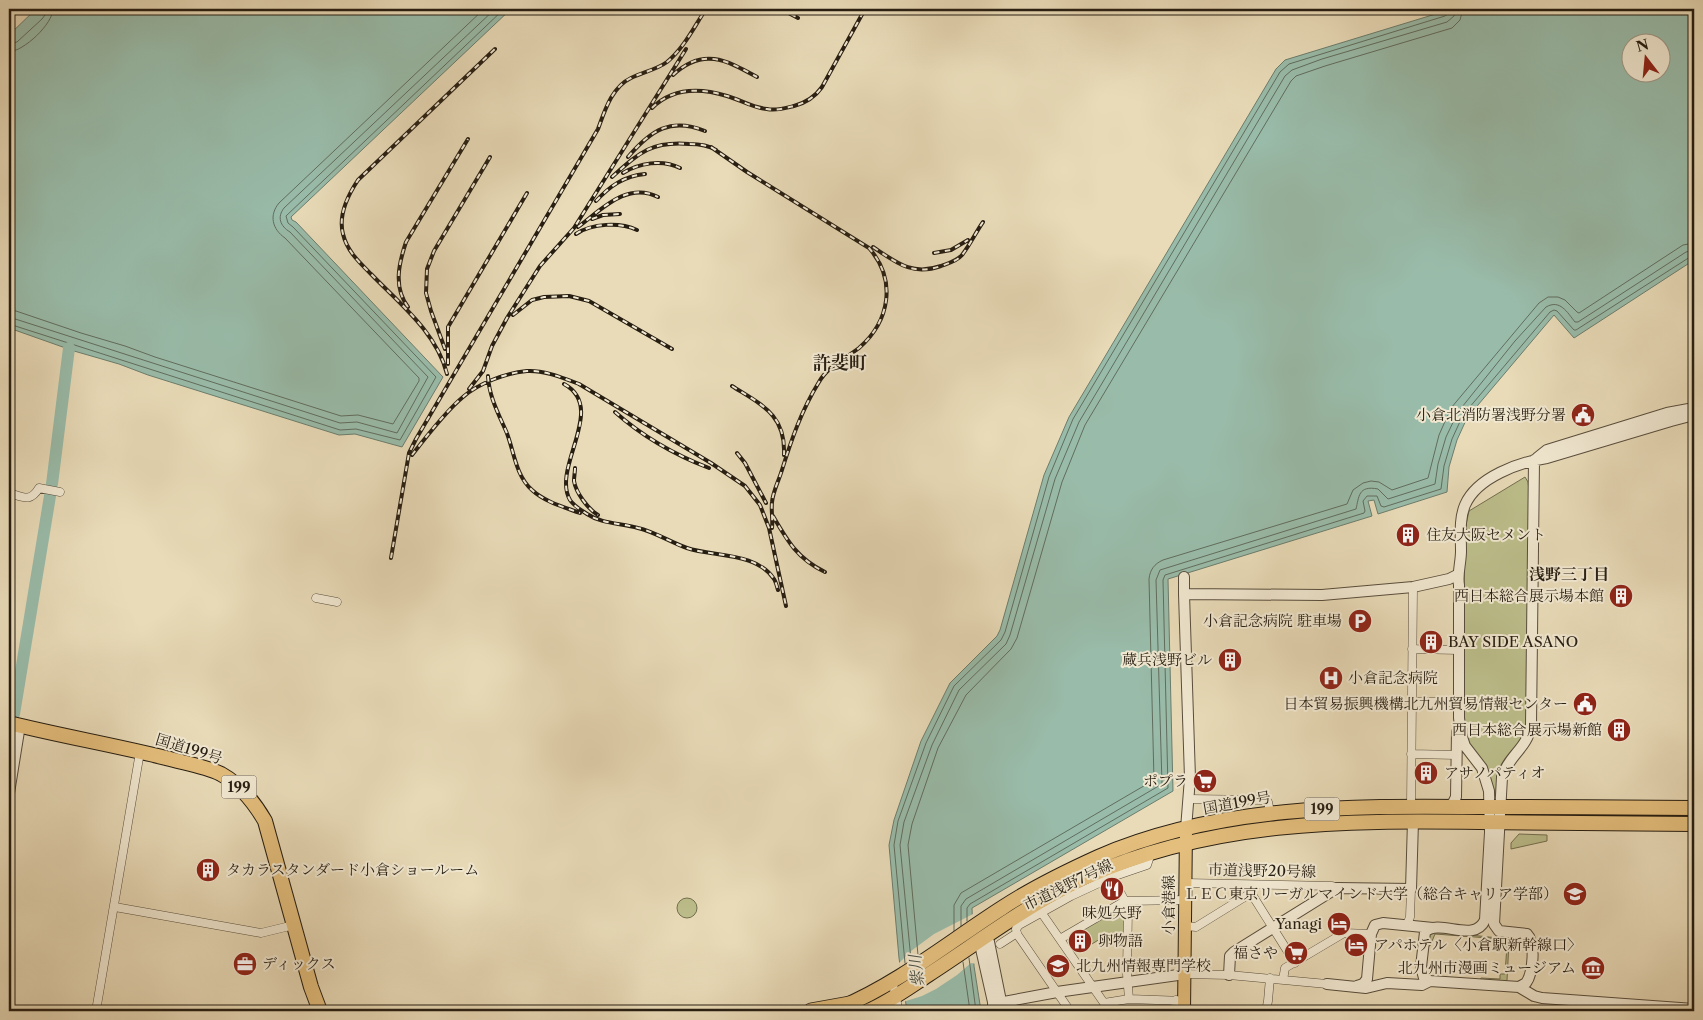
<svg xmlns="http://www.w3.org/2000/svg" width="1703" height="1020" font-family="'Libre Caslon Text','Noto Serif JP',serif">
<rect width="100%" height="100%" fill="#e9dbb8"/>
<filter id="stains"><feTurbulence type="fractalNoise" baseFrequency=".004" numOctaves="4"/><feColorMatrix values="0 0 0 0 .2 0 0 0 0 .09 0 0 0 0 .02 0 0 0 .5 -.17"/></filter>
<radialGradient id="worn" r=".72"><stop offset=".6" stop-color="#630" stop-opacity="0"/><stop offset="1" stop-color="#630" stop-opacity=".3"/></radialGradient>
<path fill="#bcbe8b" stroke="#726e4e" d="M1525,477L1528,482L1529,491L1527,728L1519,743L1501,765L1497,778L1496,795H1492L1462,732L1465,529L1469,511Z
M1519,834L1547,835V841L1511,849V843Z
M677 908a10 10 0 1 1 20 0a10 10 0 1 1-20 0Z
M1123,906L1126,907L1125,940L1100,939L1087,947L1078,933Z
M1434,931L1507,939L1509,942L1507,980L1506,982L1480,980L1481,978L1500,979V974H1505L1507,945L1502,944V939L1435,934L1430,946L1426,944L1427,936Z"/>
<path fill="#99bcaa" stroke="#6b7d6d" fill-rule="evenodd" d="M36,9H511L291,217L292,220L296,222L443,377L402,447L355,434L339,435L148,375L119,364L74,351L9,328V35Z
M1452,9H1694V260L1574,338L1554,315L1467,418L1457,440L1449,467L1447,492L1378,514L1374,500L1368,501L1372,516L1168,579L1173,791L972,908L974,966L981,1011H907L899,958L889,845L894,820L921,741L950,683L997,636L1000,630L1044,475L1069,417L1276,69L1285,60ZM1630,42H1660V72H1630Z"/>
<path fill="#e9dbb8" d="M973,914L977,964L971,963L957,975L936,989L922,996L903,1002L899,963L911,951L934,934Z"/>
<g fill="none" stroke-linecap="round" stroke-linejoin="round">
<path stroke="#606d5e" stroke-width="1" d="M9,44L17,42L42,19L45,15L46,9
M9,52C24,51 53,24 53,9
M9,310L16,311L81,333L125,346L155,357L341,416L358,415L393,424L419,381V378L285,238C272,229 269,215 279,203L484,9
M9,317L340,423L357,422L397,433L428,377L290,232C280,226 277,217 284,208L495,9
M9,324L340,430L356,429L400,440L436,377L293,227L288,223L286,216L504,9
M967,921V908L970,904L1168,788L1163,580L1165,575L1364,513L1365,511L1363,501L1367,496H1377L1381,506L1384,507L1441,489L1444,466L1452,439L1463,415L1550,312L1554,310L1557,311L1574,330H1576L1690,257L1694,256
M961,926V906L966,899L1162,784L1156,580L1160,570L1356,509C1359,497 1358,485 1378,489L1388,499L1435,484L1438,464L1446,437L1458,412L1515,341L1546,307C1560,299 1567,312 1575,322H1578L1686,252L1694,250
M954,931V905L961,893L1154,780L1149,579C1150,570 1154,564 1163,560L1347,504L1353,490L1363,483L1371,481L1379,482L1392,490L1428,478L1439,435L1451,408L1539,303L1548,297H1558L1565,300L1577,312L1579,313L1683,245L1694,243
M918,955L908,845L912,824L938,748L966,695L1011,649L1017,638L1062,482L1085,425L1291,81L1296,76L1325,66L1452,28L1460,20L1463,9
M969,958L976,1011
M911,960L900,845L904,822L932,745L959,690L1006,644L1010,635L1055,479L1079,422L1285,76L1292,70L1322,59L1447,22L1454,16L1456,9
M963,962L970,1011
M905,963L894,845L898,821L926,743L954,686L1001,640L1005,632L1049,477L1073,419L1280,72L1289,64L1445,16L1449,13V9"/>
<path stroke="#99bcaa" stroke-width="12" d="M52,484L69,348
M14,714L50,496"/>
<g stroke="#584d3c" stroke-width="9">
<path id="minor" d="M9,493C23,497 30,503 39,488L60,492
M316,598L337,602
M1412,649L1459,650
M1411,702H1459
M1411,754L1457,755
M1188,799L1264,800L1268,802L1270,812
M1411,806L1413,587
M1112,877L1128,907L1127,974L1129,999
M1186,883L1332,886L1337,888
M1251,885V893L1295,963
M115,907L261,933L294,925
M1041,912L1104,1003L1129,999L1184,1001
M1407,925L1410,917L1411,889
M1186,926L1196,927L1251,893
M1060,939L1125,901L1186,900
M1000,944L1017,933
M1185,974L1229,975L1327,984
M1283,980L1285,968L1344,933L1371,934
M892,982L896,996L898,1011
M96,1011L140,752
M1070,1011L1017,934L1016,929L1019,925L1071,896L1112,877L1147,865L1151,853
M1175,1011L1176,1000
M1266,1011L1268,1001L1270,978"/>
</g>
<g stroke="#584d3c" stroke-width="12">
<path id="tertiary" d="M1537,458L1547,450L1667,413L1694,408
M1534,460L1531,725C1528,748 1508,756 1502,777L1494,924L1499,931L1527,934C1536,943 1533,973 1526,983L1519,987L1430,981L1424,978L1421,967L1425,932C1440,918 1474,944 1485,920L1490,832L1489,791L1482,768L1465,746L1461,734L1459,718V585C1457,574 1461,563 1461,551C1461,536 1459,519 1465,505C1477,477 1520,462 1547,458L1671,421L1694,415
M1184,577V594
M9,744L12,724
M9,793L20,725
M1447,807L1453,803L1456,797L1457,732
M1186,829L1190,778L1184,594L1322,595L1413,587L1449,579L1457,575
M986,936L989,942L1003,1011
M979,940L995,1011
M1229,975L1230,956L1234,952L1337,888L1411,889L1413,821
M1327,984L1366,988L1387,983L1422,985L1430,981
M1357,986L1363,984L1367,979L1371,934L1375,925L1383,923L1433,928
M1519,987L1534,996L1542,998L1694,1009
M993,1004L1057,992L1185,974"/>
</g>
<g stroke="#271e12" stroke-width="14">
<path id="primary" d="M1184,1011L1186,829"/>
</g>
<g stroke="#271e12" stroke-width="16">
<path id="trunk" d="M9,723C61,736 114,745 166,758C184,763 205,766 221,774C241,785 254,802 265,821L311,987L320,1011
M840,1008C899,983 949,942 1002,908C1032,888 1065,872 1098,857C1218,805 1348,806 1477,807C1549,807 1622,807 1694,808
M868,1011C889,1002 908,988 928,975C979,942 1028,904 1084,878C1209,821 1344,820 1479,822C1551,822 1623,824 1694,824"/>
</g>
<g stroke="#271e12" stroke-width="17">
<path id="motorway" d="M811,1011L850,1004"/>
</g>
<use href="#minor" stroke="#f1e8d1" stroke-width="8"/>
<use href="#tertiary" stroke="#f1e8d1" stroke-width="10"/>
<use href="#primary" stroke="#e4be7c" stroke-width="12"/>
<use href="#trunk" stroke="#e4be7c" stroke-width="14"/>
<use href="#motorway" stroke="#e4be7c" stroke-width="15"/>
<g stroke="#271e12" stroke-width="4">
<path id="rail" d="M781,9L798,18
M673,75C703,47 726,60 757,77
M652,108C673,87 701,88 727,96C741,100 753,108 767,109C776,111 786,108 794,106C805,103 815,97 822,87L865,9
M711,147L747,172L869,248C897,280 890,321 859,348C845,359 828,366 819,382C801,411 791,441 781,473C778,482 773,492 772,502C771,510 773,520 772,528
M628,157C651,130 671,117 705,131
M623,173C639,163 662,159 680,168
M612,177C639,153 651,141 689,144C698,144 708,145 716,150
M596,201C610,186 624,176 645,174
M592,219L603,215L620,214
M578,227C601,210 627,181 658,197
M576,234C592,223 620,222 637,230
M873,247C897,263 912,276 941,266C949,263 957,261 962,255C970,245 976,232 983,222
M934,253L951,250L968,240
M408,307C393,287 399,263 406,242L468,139
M513,315L532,300L544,297L569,296L589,301L672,349
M445,349L431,311L426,293L427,269L434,251L490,157
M448,364V327L527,193
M447,374C437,333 400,304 371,274C359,262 347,251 343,234C338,215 348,195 358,180L495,49
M488,376C489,396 498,413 506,431C514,450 515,475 532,490C545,502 564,507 580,513
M564,384C608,408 551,467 570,500C574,506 581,510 587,514C602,524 621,523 638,528C655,532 670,542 687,548C714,557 756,552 774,579C776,582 777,587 778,590
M732,386C762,405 786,415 784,455
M469,389L483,371L492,346L507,318L540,266L574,228L686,49
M615,412C642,436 675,455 709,468
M737,453L745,463L766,503
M412,455C426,437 446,411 463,397C479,383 506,373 527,371C544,370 563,378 579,384L711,463L745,486L760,505L769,528L786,606
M575,468C575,472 574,477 574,481C576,493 588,509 598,515
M773,516C788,542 798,559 825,572
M391,558L409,453L416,439L598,129C605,110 612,87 631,78C643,72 656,70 667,62C684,48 694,27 706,9"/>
</g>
<use href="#rail" stroke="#f1e8d1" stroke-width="2" stroke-dasharray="5.5" stroke-linecap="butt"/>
</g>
<defs>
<g id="civic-disc" transform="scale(1.25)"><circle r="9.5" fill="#8f2418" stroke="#f1e8d1"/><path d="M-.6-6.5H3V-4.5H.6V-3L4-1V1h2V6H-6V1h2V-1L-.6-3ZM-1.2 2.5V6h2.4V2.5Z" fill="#fff"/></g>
<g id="building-disc" transform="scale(1.25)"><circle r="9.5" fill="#8f2418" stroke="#f1e8d1"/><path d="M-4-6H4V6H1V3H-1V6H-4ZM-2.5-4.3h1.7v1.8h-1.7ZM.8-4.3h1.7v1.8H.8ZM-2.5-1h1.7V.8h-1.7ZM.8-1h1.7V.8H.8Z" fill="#fff"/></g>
<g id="parking-disc" transform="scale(1.25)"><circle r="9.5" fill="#8f2418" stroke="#f1e8d1"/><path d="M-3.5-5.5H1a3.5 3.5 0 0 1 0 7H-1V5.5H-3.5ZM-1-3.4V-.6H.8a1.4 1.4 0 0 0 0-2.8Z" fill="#fff"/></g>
<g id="hospital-disc" transform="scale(1.25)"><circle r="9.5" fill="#8f2418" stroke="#f1e8d1"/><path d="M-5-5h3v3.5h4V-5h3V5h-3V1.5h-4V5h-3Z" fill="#fff"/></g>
<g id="supermarket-disc" transform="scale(1.25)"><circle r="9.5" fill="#8f2418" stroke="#f1e8d1"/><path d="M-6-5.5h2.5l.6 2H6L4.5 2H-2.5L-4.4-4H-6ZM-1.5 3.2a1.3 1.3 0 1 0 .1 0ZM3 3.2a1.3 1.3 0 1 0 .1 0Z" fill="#fff"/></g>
<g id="restaurant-disc" transform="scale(1.25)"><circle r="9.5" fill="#8f2418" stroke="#f1e8d1"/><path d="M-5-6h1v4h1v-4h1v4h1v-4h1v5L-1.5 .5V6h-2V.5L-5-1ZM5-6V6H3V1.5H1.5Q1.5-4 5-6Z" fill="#fff"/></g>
<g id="university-disc" transform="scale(1.25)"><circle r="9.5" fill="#8f2418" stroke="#f1e8d1"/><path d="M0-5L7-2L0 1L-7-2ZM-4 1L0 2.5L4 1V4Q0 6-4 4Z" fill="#fff"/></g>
<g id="hotel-disc" transform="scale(1.25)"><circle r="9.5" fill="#8f2418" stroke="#f1e8d1"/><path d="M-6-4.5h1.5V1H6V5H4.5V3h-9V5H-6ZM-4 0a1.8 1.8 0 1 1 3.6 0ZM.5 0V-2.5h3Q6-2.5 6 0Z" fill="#fff"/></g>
<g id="office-disc" transform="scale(1.25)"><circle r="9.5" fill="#8f2418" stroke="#f1e8d1"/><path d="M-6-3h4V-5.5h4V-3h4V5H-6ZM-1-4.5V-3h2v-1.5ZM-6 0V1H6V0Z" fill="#fff"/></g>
<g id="museum-disc" transform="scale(1.25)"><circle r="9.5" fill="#8f2418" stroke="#f1e8d1"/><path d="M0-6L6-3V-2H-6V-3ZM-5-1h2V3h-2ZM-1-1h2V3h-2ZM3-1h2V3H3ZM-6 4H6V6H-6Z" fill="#fff"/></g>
</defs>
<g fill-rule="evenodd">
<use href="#civic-disc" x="1583" y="415"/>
<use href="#building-disc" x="1408" y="535"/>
<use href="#building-disc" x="1621" y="596"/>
<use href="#parking-disc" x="1360" y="621"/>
<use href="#building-disc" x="1431" y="642"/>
<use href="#building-disc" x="1230" y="660"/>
<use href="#hospital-disc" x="1331" y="678"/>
<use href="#civic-disc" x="1585" y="704"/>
<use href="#building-disc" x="1619" y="730"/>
<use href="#building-disc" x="1426" y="773"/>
<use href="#supermarket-disc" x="1205" y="781"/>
<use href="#building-disc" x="208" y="870"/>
<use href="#restaurant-disc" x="1112" y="889"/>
<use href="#university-disc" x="1575" y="894"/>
<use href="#hotel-disc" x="1339" y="924"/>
<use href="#building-disc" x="1080" y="941"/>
<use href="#hotel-disc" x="1356" y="945"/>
<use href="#supermarket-disc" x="1296" y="953"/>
<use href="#office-disc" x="245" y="964"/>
<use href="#university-disc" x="1058" y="966"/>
<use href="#museum-disc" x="1593" y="968"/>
</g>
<g text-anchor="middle" stroke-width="4" stroke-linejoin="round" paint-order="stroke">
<g fill="#f1e8d1" stroke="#645b4b" stroke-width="1">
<rect x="221.5" y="775.5" width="35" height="23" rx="4"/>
<rect x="1304.5" y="797.5" width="35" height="23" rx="4"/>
</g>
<g font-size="14" font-weight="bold" fill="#271e12">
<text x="239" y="792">199</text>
<text x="1322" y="814">199</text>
</g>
<g font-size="15" fill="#271e12" stroke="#f1e8d1" text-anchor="end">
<text x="1566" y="420">小倉北消防署浅野分署</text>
<text x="1426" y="540" text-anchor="start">住友大阪セメント</text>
<text x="1604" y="601">西日本総合展示場本館</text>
<text x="1342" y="626">小倉記念病院 駐車場</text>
<text x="1448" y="647" text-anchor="start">BAY SIDE ASANO</text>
<text x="1212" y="665">蔵兵浅野ビル</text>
<text x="1348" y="683" text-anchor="start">小倉記念病院</text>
<text x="1568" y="709">日本貿易振興機構北九州貿易情報センター</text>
<text x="1602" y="735">西日本総合展示場新館</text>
<text x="1444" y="778" text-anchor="start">アサノパティオ</text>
<text x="1188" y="786">ポプラ</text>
<text x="226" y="875" text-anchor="start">タカラスタンダード小倉ショールーム</text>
<text x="1558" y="899">ＬＥＣ東京リーガルマインド大学（総合キャリア学部）</text>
<text x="1112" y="918" text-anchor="middle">味処矢野</text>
<text x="1322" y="929">Yanagi</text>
<text x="1098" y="946" text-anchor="start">卵物語</text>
<text x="1374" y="950" text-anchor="start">アパホテル〈小倉駅新幹線口〉</text>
<text x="1278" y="958">福さや</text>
<text x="262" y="969" text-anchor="start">ディックス</text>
<text x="1076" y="971" text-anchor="start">北九州情報専門学校</text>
<text x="1576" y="973">北九州市漫画ミュージアム</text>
</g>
<g font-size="15" fill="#271e12" stroke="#f1e8d1">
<text transform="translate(189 749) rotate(17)" y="5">国道199号</text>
<text transform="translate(1237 803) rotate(-10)" y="5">国道199号</text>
<text transform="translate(1262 871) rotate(1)" y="5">市道浅野20号線</text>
<text transform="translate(1068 885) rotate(-26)" y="5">市道浅野7号線</text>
<text transform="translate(1169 905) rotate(-90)" y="5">小倉港線</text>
</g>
<g font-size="16" font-weight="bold" fill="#271e12" stroke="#f1e8d1">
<text x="1569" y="580">浅野三丁目</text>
</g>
<g font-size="16" font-style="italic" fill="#494d40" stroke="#f1e8d1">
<text transform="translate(916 971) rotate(-96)" y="6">紫川</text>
</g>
<g font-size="18" font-weight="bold" fill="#271e12" stroke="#f1e8d1">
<text x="840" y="369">許斐町</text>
</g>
</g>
<rect width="1703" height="1020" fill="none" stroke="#e9dbb8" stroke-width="30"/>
<rect x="10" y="10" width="1683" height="1000" fill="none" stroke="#271e12" stroke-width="2.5"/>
<rect x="15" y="15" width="1673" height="990" fill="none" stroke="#271e12"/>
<g transform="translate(1646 58) rotate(344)"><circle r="24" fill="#f1e8d1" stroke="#a09785"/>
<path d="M0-4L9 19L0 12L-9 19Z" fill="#8f2418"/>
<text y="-8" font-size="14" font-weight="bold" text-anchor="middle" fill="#271e12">N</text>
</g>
<rect width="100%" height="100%" filter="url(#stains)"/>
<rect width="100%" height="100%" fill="url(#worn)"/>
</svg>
